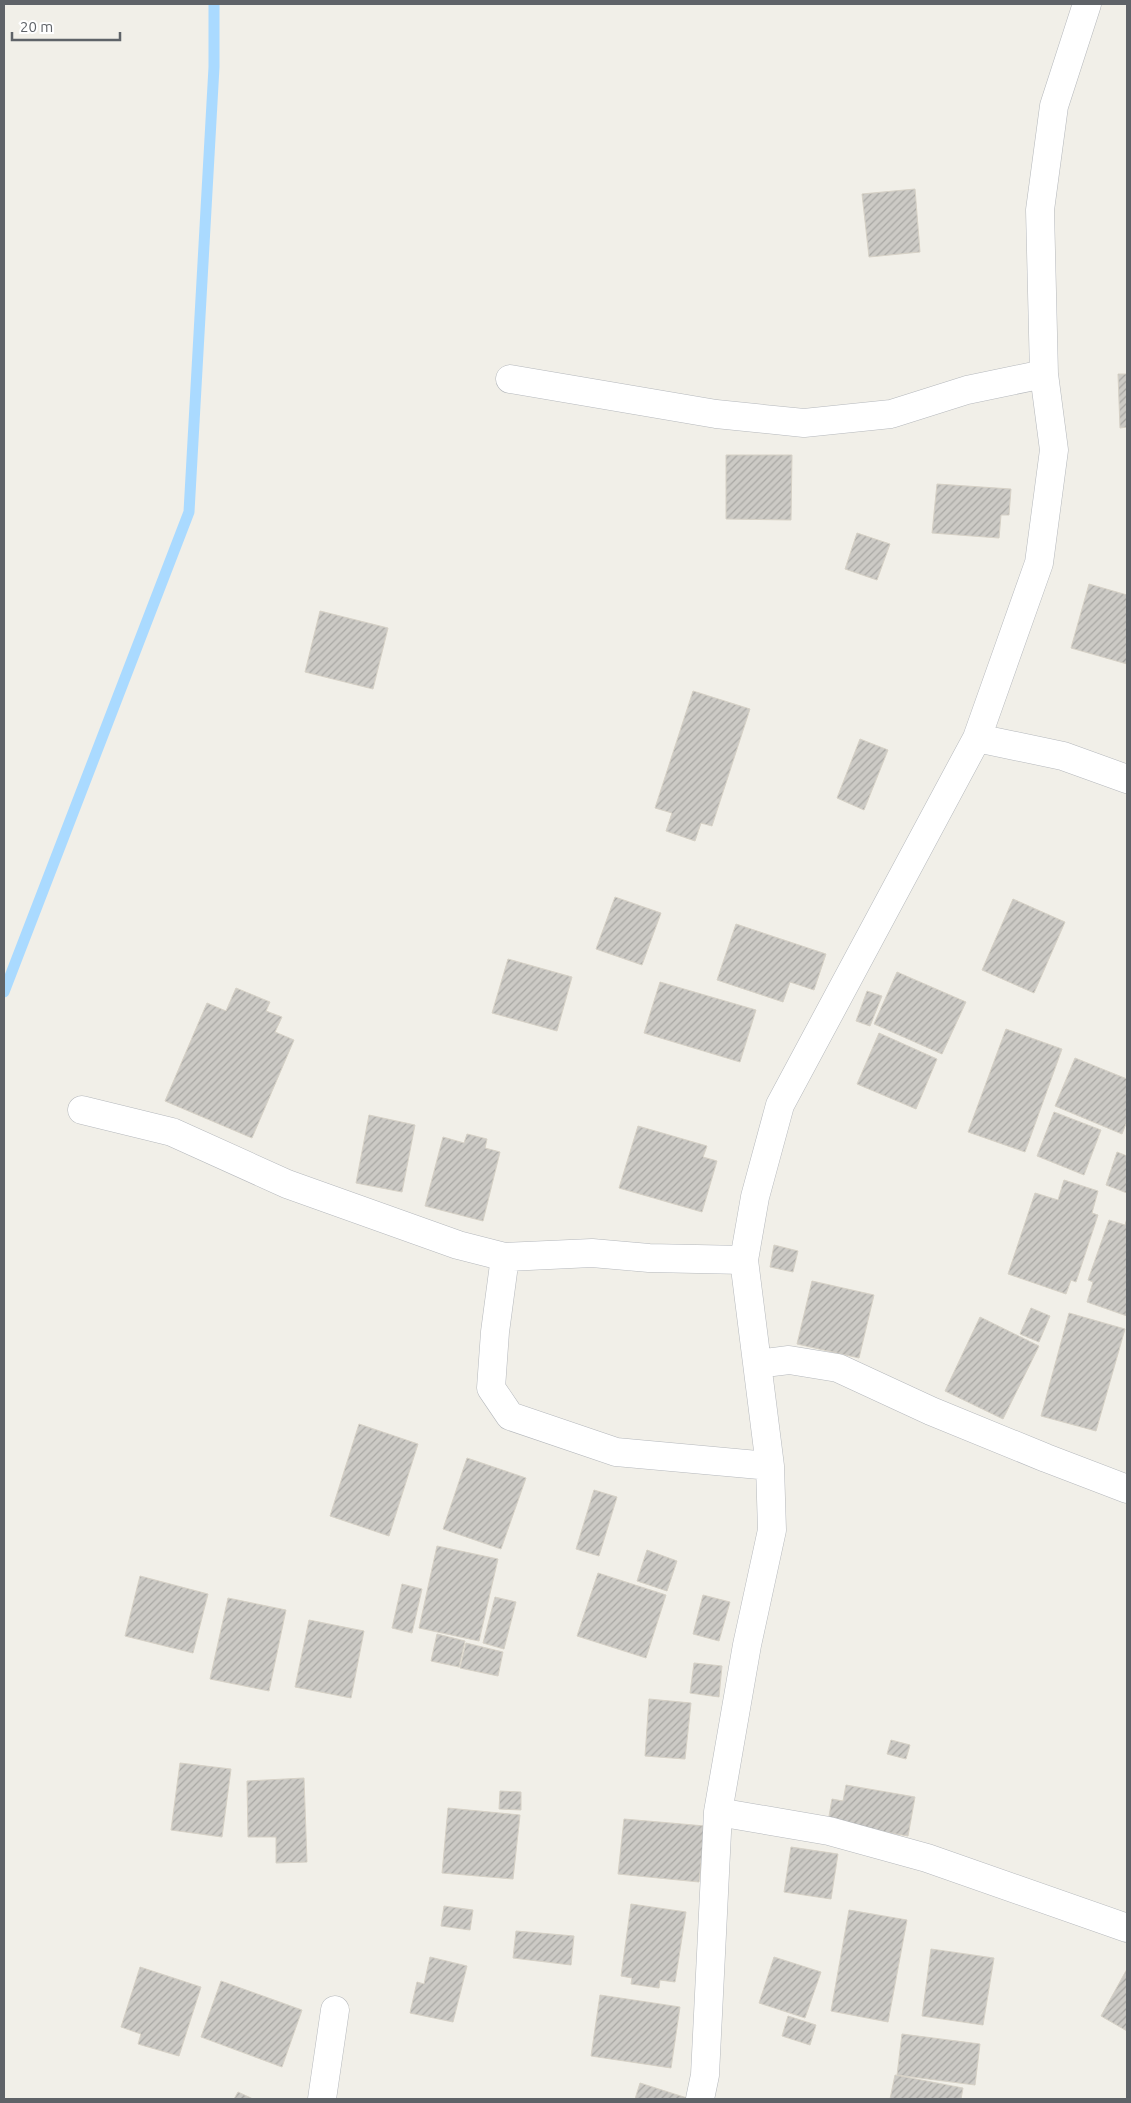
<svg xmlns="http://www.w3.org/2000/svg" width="1131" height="2103" font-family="Ubuntu,sans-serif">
<defs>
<pattern id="building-hatch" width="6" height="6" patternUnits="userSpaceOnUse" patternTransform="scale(1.25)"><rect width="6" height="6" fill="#cccac5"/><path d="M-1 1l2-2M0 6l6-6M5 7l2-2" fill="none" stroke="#a9a8a4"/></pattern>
</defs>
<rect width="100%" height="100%" fill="#f1efe8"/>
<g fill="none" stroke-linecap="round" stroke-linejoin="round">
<path stroke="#aadaff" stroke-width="11" d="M4,992L189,512L214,67V4"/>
</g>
<path fill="url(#building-hatch)" stroke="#d6d1c6" d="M915,189L920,252L869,257L862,194Z
M1118,374H1127V427L1120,428Z
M726,455H792L791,520L726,519Z
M937,484L1011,489L1009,515H1001L999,538L932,533Z
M857,533L890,544L877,580L845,569Z
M1089,584L1127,595V664L1071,648Z
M320,611L388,628L373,689L305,672Z
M693,691L750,709L712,826L701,823L695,841L666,831L672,813L655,808Z
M860,739L888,750L864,810L837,798Z
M615,897L661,913L642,965L596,949Z
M1013,899L1065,922L1034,993L982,970Z
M736,924L826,954L814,990L790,982L783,1002L717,980Z
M508,959L572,977L557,1031L492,1013Z
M897,972L966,1002L942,1054L874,1024Z
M660,982L756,1010L740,1062L644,1033Z
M236,988L270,1002L266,1011L282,1017L275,1032L294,1040L252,1138L165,1101L207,1003L226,1011Z
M867,991L882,996L870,1026L856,1021Z
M1006,1029L1062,1049L1025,1152L968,1132Z
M879,1033L937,1059L916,1109L857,1084Z
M1075,1058L1127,1079V1121L1122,1134L1055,1106Z
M1054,1112L1101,1130L1084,1175L1037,1156Z
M369,1115L415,1125L402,1192L356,1183Z
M638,1126L707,1146L703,1157L717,1161L702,1212L619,1188Z
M467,1134L487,1139L485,1148L500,1152L483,1221L425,1206L443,1137L464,1143Z
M1117,1152L1127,1156V1193L1106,1185Z
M1064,1180L1098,1191L1092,1213L1098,1215L1076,1282L1071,1280L1066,1294L1008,1274L1035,1193L1058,1200Z
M1127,1218V1316L1087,1302L1093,1282L1088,1280L1109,1220L1125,1225Z
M774,1245L798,1251L793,1272L770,1267Z
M812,1281L874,1295L859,1358L797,1344Z
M1031,1308L1050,1316L1039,1342L1020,1334Z
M1069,1313L1125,1329L1096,1431L1041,1416Z
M980,1317L1039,1346L1003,1419L945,1391Z
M359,1424L418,1444L389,1536L330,1516Z
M467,1458L526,1478L501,1549L443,1529Z
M594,1490L617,1497L599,1556L576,1549Z
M437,1546L498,1559L479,1641L419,1628Z
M647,1550L677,1561L667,1591L637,1581Z
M598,1573L666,1595L646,1658L577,1636Z
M140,1576L208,1594L193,1653L125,1636Z
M402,1584L422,1589L412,1633L392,1628Z
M703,1595L730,1602L719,1641L693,1634Z
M495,1597L516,1602L504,1649L483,1643Z
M228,1598L286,1610L269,1691L210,1679Z
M309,1620L364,1631L351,1698L295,1687Z
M437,1634L465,1641L459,1667L431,1661Z
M466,1643L503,1652L498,1676L460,1668Z
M694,1663L722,1666L719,1697L690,1693Z
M649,1699L691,1703L685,1759L645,1756Z
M891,1740L910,1745L906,1759L887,1754Z
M180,1763L231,1769L222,1837L171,1830Z
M304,1778L307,1862L276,1863V1837H248L247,1781Z
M846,1785L915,1797L908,1836L828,1822L832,1799L843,1801Z
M500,1791L521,1792V1810L499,1809Z
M448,1808L520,1815L513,1879L442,1873Z
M624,1819L705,1826L699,1882L618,1874Z
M791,1847L838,1854L831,1899L784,1892Z
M631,1904L686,1912L675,1982L660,1980L659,1988L631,1984L632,1978L621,1976Z
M444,1906L473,1910L470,1930L441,1926Z
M849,1910L907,1920L888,2022L831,2011Z
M516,1931L574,1936L571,1965L513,1958Z
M931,1949L994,1958L983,2025L922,2016Z
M430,1957L467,1966L453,2022L410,2013L417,1982L424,1984Z
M774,1957L821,1972L805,2018L759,2003Z
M140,1967L201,1987L179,2056L138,2044L141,2034L121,2027Z
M1127,1969V2031L1101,2016Z
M221,1981L302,2010L282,2067L201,2037Z
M600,1995L680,2007L671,2068L591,2056Z
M788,2016L816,2025L810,2045L782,2036Z
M902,2034L980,2044L975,2085L897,2075Z
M895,2075L963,2088L961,2099H890Z
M640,2083L687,2098L686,2099H635Z
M238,2092L253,2099H234Z"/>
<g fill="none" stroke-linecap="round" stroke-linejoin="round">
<g stroke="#b5b8bc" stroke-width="29">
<path id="street" d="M510,379L716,414L804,423L891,414L967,390L1044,374
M977,738L1063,756L1127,779
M82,1110L172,1132L287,1184L458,1245L505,1257L592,1253L649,1258L744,1260
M505,1257L495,1332L491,1388L510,1416L616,1452L770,1466
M758,1364L789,1360L838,1368L931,1411L1046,1458L1127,1489
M718,1812L829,1831L927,1858L1127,1928
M322,2099L335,2010
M700,2099L705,2075L718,1812L747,1645L772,1530L770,1466L744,1260L755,1197L780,1105L977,738L1039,563L1054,450L1044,374L1040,210L1054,106L1087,4"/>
</g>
<use href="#street" stroke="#fff" stroke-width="28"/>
</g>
<rect width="1131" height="2103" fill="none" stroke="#5f6368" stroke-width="10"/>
<path d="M12 32v8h108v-8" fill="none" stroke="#5f6368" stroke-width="2.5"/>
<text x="20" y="32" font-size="15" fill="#5f6368" stroke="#ffffff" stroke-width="4" paint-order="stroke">20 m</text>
</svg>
